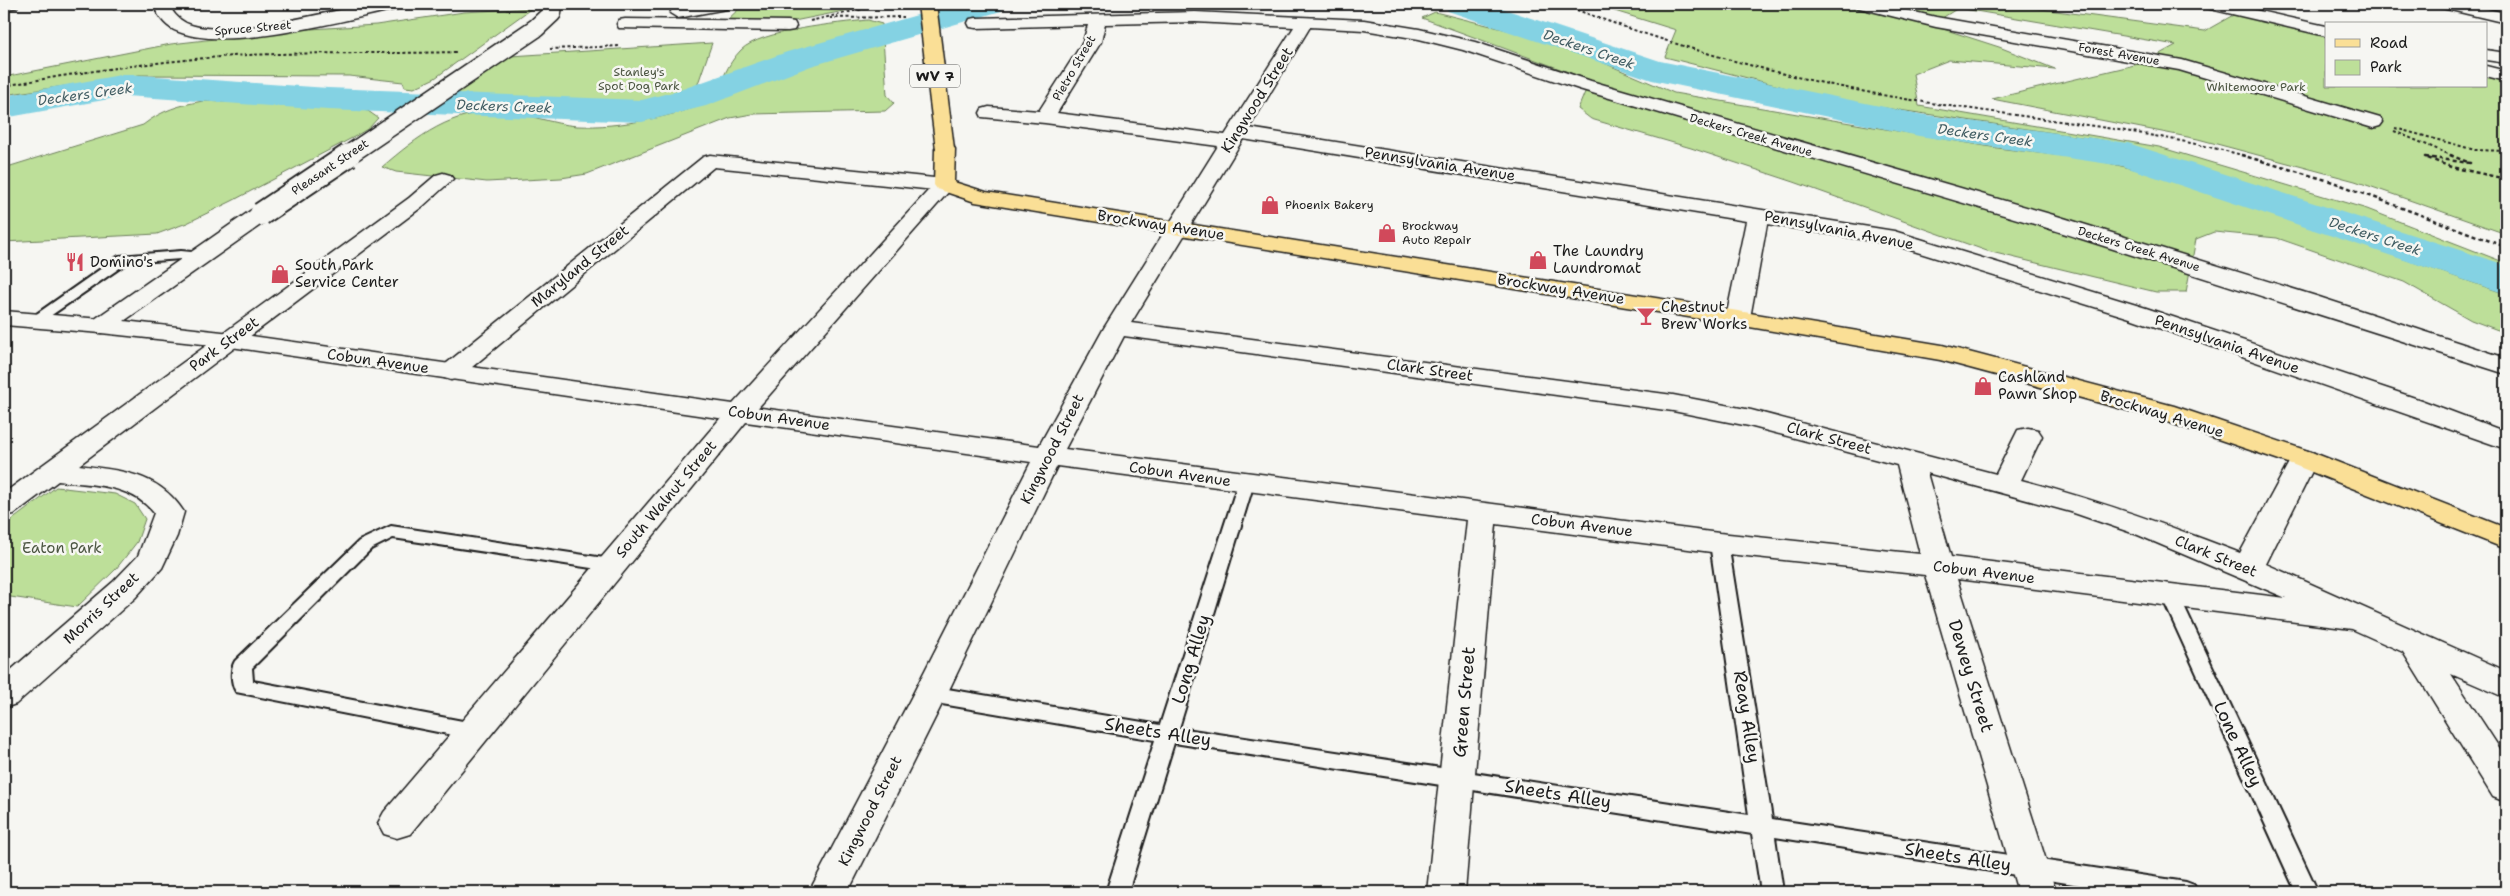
<svg xmlns="http://www.w3.org/2000/svg" width="2510" height="896" font-family="'Shantell Sans',sans-serif">
<rect width="100%" height="100%" fill="#f6f6f2"/>
<filter id="ink" filterUnits="userSpaceOnUse"><feTurbulence type="fractalNoise" baseFrequency=".02" numOctaves="2"/><feDisplacementMap in="SourceGraphic" scale="10" xChannelSelector="R" yChannelSelector="G"/><feConvolveMatrix kernelMatrix="1 2 1 2 8 2 1 2 1" color-interpolation-filters="sRGB"/></filter>
<g filter="url(#ink)">
<path fill="#bddf99" stroke="#6c7e5a" d="M758,4H879L794,21H726L742,6Z
M1592,4H2004L2205,31L2235,14L2326,36V86H2486V74L2506,79V234L2355,181L2198,139L1992,99L2143,63L2176,45L1958,8L1931,25L1999,47L2055,69L1949,60L1913,74L1919,106L2159,147L2367,209L2506,263V279L2347,217L2108,141L1838,101L1665,57L1676,30Z
M532,8L435,78L414,88L405,87L403,82L349,76L139,75L4,95V77L171,44L294,30L376,25L464,12Z
M1435,12L1555,42L1674,93L1997,148L2095,160L2156,174L2506,294V333L2471,320L2404,282L2277,238L2214,232L2196,239L2186,292H2156L1987,251L1794,182L1691,148L1591,119L1578,109L1590,80L1422,18Z
M868,20L882,24L887,95L894,103L885,111L752,114L730,118L587,174L561,178L487,182L396,172L382,167C417,137 453,109 502,112C527,113 552,124 577,126C620,128 674,116 714,101C721,83 727,64 741,50C761,30 839,23 868,20Z
M712,43L693,98L642,111L447,100L511,56Z
M203,101L350,108L368,111L378,118L369,128L354,137L232,201L187,223L157,234L4,242V168L143,125C162,110 180,105 203,101Z
M56,487L115,494L135,504L145,519L137,542L116,569L77,607L4,596V526Z"/>
<g fill="none" stroke-linecap="round" stroke-linejoin="round">
<path fill="#84d2e3" fill-rule="evenodd" d="M956,4H1006L1001,11L811,66L706,106L642,122L328,110L126,96L4,118V96L126,74L328,88L642,100L680,90L787,52Z
M1443,4H1489L1660,61L1919,114L2128,143L2506,265V294L2122,166L1919,136L1652,80L1448,11Z"/>
<g stroke="#1c1c1c" stroke-width="4">
<path id="service" d="M181,251L202,253L209,257L202,261L181,259L127,263L40,323L35,324L28,320L119,256Z
M1246,478L1252,479L1254,483L1179,728L1749,815L1710,543L1713,539H1725L1728,543L1772,819L2186,882L2194,885L2197,892H2124L1775,837L1783,892H1761L1752,834L1174,743L1128,892H1106L1155,740L930,702L923,699L920,694L923,689L930,686L1160,725L1238,483L1240,479Z
M391,526L611,559L617,561L620,565L617,569L611,571L393,538L371,549L252,668L253,681L473,723L480,725L483,731L480,737L473,739L236,692C231,684 230,669 235,661L359,541Z
M2170,589L2177,590L2179,595L2318,892H2296L2161,595L2163,590Z"/>
</g>
<g stroke="#1c1c1c" stroke-width="3">
<path id="minor" d="M701,4H734L726,9L678,18L670,13L672,10Z
M1853,4H1880L1936,17L2182,60L2380,118L2383,122L2380,126L2373,128L2179,70L1936,27L1855,7Z
M2436,4H2464L2506,13V23L2438,7Z
M1195,12L1364,20L1419,29L1475,42L1591,81L2057,216L2316,296L2506,358V374L2041,226L1579,89L1463,50L1419,39L1364,30L1310,27L1249,128L1894,231L2146,308L2421,400L2506,432V449L2130,318L1891,244L1767,224L1750,318L1747,323L1738,325L1729,323L1726,318L1746,221L1243,139L1131,323L1673,395L1751,410L1996,474L2018,430L2028,428L2038,430L2042,436L2021,480C2097,500 2168,525 2240,553L2294,453L2304,450L2314,453L2318,459L2266,564L2506,671V698L2451,674L2506,758V802L2493,797L2403,652L2352,629L1957,579L2056,892H2018L1925,575L1719,553L1496,524L1465,892H1427L1467,520L1057,466L947,694L848,892H809L913,694L1031,462L746,422L410,834L397,838L384,834L378,823L384,812L730,407L739,405L1039,446L1104,328L1218,146L1045,123L982,117L980,113L982,109L989,107L1039,111L1083,42L1088,25L976,28L970,27L968,23L970,19L976,18ZM1195,22L1294,27L1225,135L1057,113L1101,42L1105,24ZM1124,336L1673,411L1749,426L1897,465L1920,554L1719,533L1065,449ZM1927,473L2071,512L2138,535L2286,598L1951,557Z
M625,19L788,21L794,22L796,26L794,30L788,31L619,28L617,24L619,20Z
M2486,50L2506,53V63L2486,60Z
M710,155L944,179L951,181L954,185L951,189L944,191L714,167L460,377L451,380L442,377L438,372L442,367L703,157Z
M443,173L450,175L453,179L423,206L79,465C121,471 158,472 184,512L177,536L162,568L135,598L16,704L4,708V676L113,582L138,556L154,513C131,484 93,485 58,481L14,514L4,516V493L409,198L436,175Z
M4,311L101,319L110,321L113,326L110,331L101,333L4,325Z"/>
</g>
<g stroke="#1c1c1c" stroke-width="3">
<path id="tertiary" d="M4,4H19L17,7L4,10Z
M153,4H169C172,12 178,19 186,23C229,42 328,9 375,4C384,3 396,3 405,4L397,9C343,20 224,54 174,30C164,25 157,14 153,4Z
M2200,4H2228L2326,26V36L2202,7Z
M2486,66L2506,71V81L2486,76Z
M944,179L951,181L954,185L951,189L748,419L739,421L231,347L101,333L92,331L89,326L92,321L253,209L261,208L269,209L272,214L269,219L124,321L231,333L733,404L937,181Z"/>
</g>
<g stroke="#1c1c1c" stroke-width="3">
<path id="primary" d="M945,143L952,145L955,149L954,182L986,192L1738,311L1942,345L2174,406L2314,453L2506,528V549L2294,465L2156,418L1940,360L1738,325L975,202L937,189L934,185L935,149L938,145Z"/>
</g>
<path stroke="#1c1c1c" stroke-width="2" stroke-dasharray="3 2.5" stroke-linecap="butt" d="M1561,4C1667,44 1776,76 1888,96C2007,117 2129,125 2246,156
M830,18L904,17
M810,21L885,4
M550,49L621,46
M4,86C85,71 166,60 248,55C317,52 387,54 456,52
M2395,128L2475,150L2506,151
M2394,131L2453,156"/>
<path stroke="#1c1c1c" stroke-width="2.5" stroke-dasharray="4 3" stroke-linecap="butt" d="M2241,155L2333,182L2506,247
M2450,155L2470,163L2425,157L2451,167L2506,179"/>
<use href="#service" fill="#f6f6f2" fill-rule="evenodd"/>
<use href="#minor" fill="#f6f6f2" fill-rule="evenodd"/>
<use href="#tertiary" fill="#f6f6f2" fill-rule="evenodd"/>
<use href="#primary" fill="#fadf96" fill-rule="evenodd"/>
<g stroke="#1c1c1c" stroke-width="21" stroke-linecap="butt">
<path id="tertiary-bridge-far1" d="M347,156L536,28L552,13L553,4"/>
</g>
<g stroke="#1c1c1c" stroke-width="26" stroke-linecap="butt">
<path id="tertiary-bridge" d="M261,214L349,155"/>
</g>
<g stroke="#1c1c1c" stroke-width="21" stroke-linecap="butt">
<path id="primary-bridge" d="M927,4L945,149"/>
</g>
<use href="#tertiary-bridge-far1" stroke="#f6f6f2" stroke-width="18"/>
<use href="#tertiary-bridge" stroke="#f6f6f2" stroke-width="22"/>
<use href="#primary-bridge" stroke="#fadf96" stroke-width="18"/>
</g>
</g>
<defs>
<g id="shop-bare" transform="scale(1.5)"><path d="M-5-2.5h2.3a2.7 3.5 0 0 1 5.4 0H5L5.5 6h-11ZM-1.5-2.5h3a1.5 2.3 0 0 0-3 0Z" fill="#d1495b" stroke="#f6f6f2" stroke-width="2.5" paint-order="stroke"/></g>
<g id="restaurant-bare" transform="scale(1.5)"><path d="M-5-6h1v4h1v-4h1v4h1v-4h1v5L-1.5 .5V6h-2V.5L-5-1ZM5-6V6H3V1.5H1.5Q1.5-4 5-6Z" fill="#d1495b" stroke="#f6f6f2" stroke-width="2.5" paint-order="stroke"/></g>
<g id="bar-bare" transform="scale(1.5)"><path d="M-6-5H6L.8 .8V4.5H3.5V6h-7V4.5H-.8V.8Z" fill="#d1495b" stroke="#f6f6f2" stroke-width="2.5" paint-order="stroke"/></g>
</defs>
<g fill-rule="evenodd">
<use href="#shop-bare" x="1270" y="205"/>
<use href="#shop-bare" x="1387" y="233"/>
<use href="#shop-bare" x="1538" y="260"/>
<use href="#restaurant-bare" x="75" y="262"/>
<use href="#shop-bare" x="280" y="274"/>
<use href="#bar-bare" x="1646" y="316"/>
<use href="#shop-bare" x="1983" y="386"/>
</g>
<g text-anchor="middle" stroke-width="5" stroke-linejoin="round" paint-order="stroke">
<g font-size="12" fill="#1c1c1c" stroke="#f6f6f2">
<text transform="translate(253 28) rotate(-5)" y="4">Spruce Street</text>
<text transform="translate(2119 54) rotate(10)" y="4">Forest Avenue</text>
<text transform="translate(1074 68) rotate(-60)" y="4">Pietro Street</text>
<text transform="translate(1751 135) rotate(16)" y="4">Deckers Creek Avenue</text>
<text transform="translate(330 167) rotate(-34)" y="4">Pleasant Street</text>
<text transform="translate(2139 249) rotate(17)" y="4">Deckers Creek Avenue</text>
</g>
<g font-size="12" fill="#4c5642" stroke="#f6f6f2">
<text x="639" y="76">Stanley's<tspan x="639" dy="14">Spot Dog Park</tspan></text>
<text x="2256" y="91">Whitemoore Park</text>
</g>
<g font-size="12" fill="#1c1c1c" stroke="#f6f6f2" text-anchor="start">
<text x="1285" y="209">Phoenix Bakery</text>
<text x="1402" y="230">Brockway<tspan x="1402" dy="14">Auto Repair</tspan></text>
</g>
<g font-size="14" font-style="italic" fill="#405c62" stroke="#f6f6f2">
<text transform="translate(1589 49) rotate(19)" y="5">Deckers Creek</text>
<text transform="translate(85 94) rotate(-8)" y="5">Deckers Creek</text>
<text transform="translate(504 106) rotate(2)" y="5">Deckers Creek</text>
<text transform="translate(1985 135) rotate(8)" y="5">Deckers Creek</text>
<text transform="translate(2375 236) rotate(18)" y="5">Deckers Creek</text>
</g>
<rect fill="#f6f6f2" stroke="#5d5d5c" stroke-width="1" x="910" y="64.5" width="50" height="23" rx="4"/>
<g font-size="14" font-weight="bold" fill="#1c1c1c">
<text x="935" y="81">WV 7</text>
</g>
<g font-size="15" fill="#1c1c1c" stroke="#f6f6f2">
<text transform="translate(1257 100) rotate(-58)" y="5">Kingwood Street</text>
<text transform="translate(1440 164) rotate(9)" y="5">Pennsylvania Avenue</text>
<text transform="translate(1161 225) rotate(9)" y="5">Brockway Avenue</text>
<text transform="translate(1839 230) rotate(11)" y="5">Pennsylvania Avenue</text>
<text transform="translate(580 266) rotate(-39)" y="5">Maryland Street</text>
<text transform="translate(1561 289) rotate(9)" y="5">Brockway Avenue</text>
<text transform="translate(224 344) rotate(-36)" y="5">Park Street</text>
<text transform="translate(2227 344) rotate(19)" y="5">Pennsylvania Avenue</text>
<text transform="translate(378 361) rotate(8)" y="5">Cobun Avenue</text>
<text transform="translate(1430 370) rotate(8)" y="5">Clark Street</text>
<text transform="translate(2162 414) rotate(17)" y="5">Brockway Avenue</text>
<text transform="translate(779 418) rotate(8)" y="5">Cobun Avenue</text>
<text transform="translate(1829 438) rotate(15)" y="5">Clark Street</text>
<text transform="translate(1052 449) rotate(-63)" y="5">Kingwood Street</text>
<text transform="translate(1180 474) rotate(8)" y="5">Cobun Avenue</text>
<text transform="translate(666 499) rotate(-50)" y="5">South Walnut Street</text>
<text transform="translate(1582 525) rotate(7)" y="5">Cobun Avenue</text>
<text transform="translate(2216 556) rotate(22)" y="5">Clark Street</text>
<text transform="translate(1984 572) rotate(7)" y="5">Cobun Avenue</text>
<text transform="translate(101 608) rotate(-43)" y="5">Morris Street</text>
<text transform="translate(870 811) rotate(-63)" y="5">Kingwood Street</text>
</g>
<g font-size="15" fill="#1c1c1c" stroke="#f6f6f2" text-anchor="start">
<text x="1553" y="256">The Laundry<tspan x="1553" dy="17">Laundromat</tspan></text>
<text x="90" y="267">Domino's</text>
<text x="295" y="270">South Park<tspan x="295" dy="17">Service Center</tspan></text>
<text x="1661" y="312">Chestnut<tspan x="1661" dy="17">Brew Works</tspan></text>
<text x="1998" y="382">Cashland<tspan x="1998" dy="17">Pawn Shop</tspan></text>
</g>
<g font-size="15" fill="#4c5642" stroke="#f6f6f2">
<text x="62" y="553">Eaton Park</text>
</g>
<g font-size="18" fill="#1c1c1c" stroke="#f6f6f2">
<text transform="translate(1191 659) rotate(-73)" y="6">Long Alley</text>
<text transform="translate(1971 676) rotate(73)" y="6">Dewey Street</text>
<text transform="translate(1464 702) rotate(-85)" y="6">Green Street</text>
<text transform="translate(1747 717) rotate(81)" y="6">Reay Alley</text>
<text transform="translate(1158 732) rotate(9)" y="6">Sheets Alley</text>
<text transform="translate(2238 744) rotate(65)" y="6">Lone Alley</text>
<text transform="translate(1558 794) rotate(9)" y="6">Sheets Alley</text>
<text transform="translate(1958 857) rotate(9)" y="6">Sheets Alley</text>
</g>
</g>
<rect width="2510" height="896" fill="none" stroke="#f6f6f2" stroke-width="20"/>
<rect x="10" y="10" width="2490" height="876" fill="none" stroke="#1c1c1c" stroke-width="2" filter="url(#ink)"/>
<rect x="2325" y="22" width="162" height="65" fill="#f6f6f2" stroke="#9f9f9c"/>
<rect x="2335" y="39" width="25" height="8" fill="#fadf96" stroke="#9f9f9c"/>
<text x="2370" y="48" font-size="15" fill="#1c1c1c">Road</text>
<rect x="2335" y="60" width="25" height="15" fill="#bddf99" stroke="#9f9f9c"/>
<text x="2370" y="72" font-size="15" fill="#1c1c1c">Park</text>
</svg>
